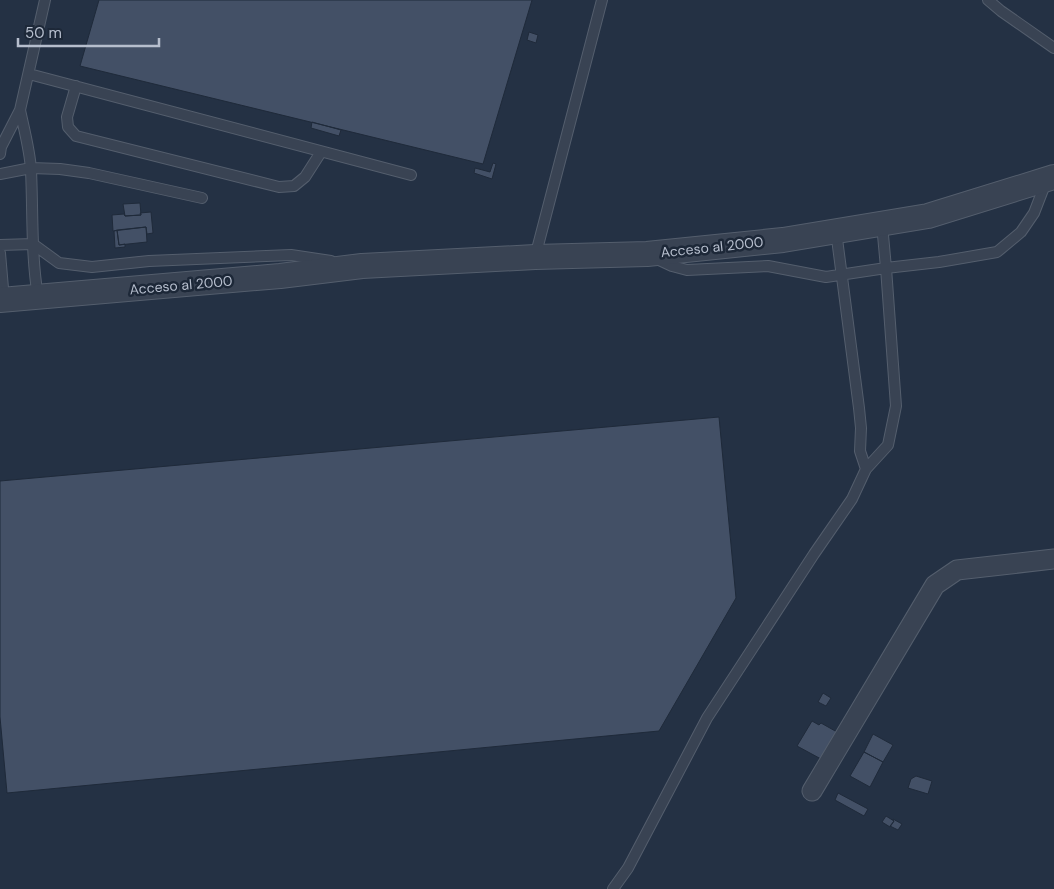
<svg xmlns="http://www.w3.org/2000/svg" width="1054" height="889" font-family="'DM Sans',sans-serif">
<rect width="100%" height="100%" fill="#243144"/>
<path fill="#435066" stroke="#1f2a3a" d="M99,0H532L483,164L80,66Z
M529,32L538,35L536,43L527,40Z
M312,122L341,130L339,136L311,128Z
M493,163L496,164L492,179L474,173L475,168L490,172Z
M140,203L141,215L125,216L123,204Z
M151,212L153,233L147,234L146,227L113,231L112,215L124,214L125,216L141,215L140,213Z
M146,227L147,242L119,245L117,230Z
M117,230L119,245L125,244V247L115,248L114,231Z
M719,417L736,598L659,731L7,793L0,717V481Z
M823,693L831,698L826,706L818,702Z
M812,721L819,725L821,723L837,732L821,759L797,746Z
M873,734L893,745L883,762L864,752Z
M864,752L883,762L870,787L850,776Z
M916,776L932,781L928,794L908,788L911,779Z
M838,793L868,809L864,816L835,800Z
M886,816L894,821L890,827L882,822Z
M893,819L902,824L898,830L890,826L894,821L893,820Z"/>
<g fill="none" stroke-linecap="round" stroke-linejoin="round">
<g stroke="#545e6d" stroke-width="12">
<path id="service" d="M988,0L1001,11L1054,48
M29,74L411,175
M76,86L67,117L68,127L76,136L279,187L294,186L305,177L321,152
M20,110C24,129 30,151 31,170C33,213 31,255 38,297
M0,154L1,147L20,110L45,0
M0,174L31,168L60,169L89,173L202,198
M836,231L859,408L861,428L860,451L866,469
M0,245L33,244L59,263L92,267L149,261L291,255L331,261
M0,253L4,300
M535,257L602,0
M657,259L672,266L687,270L768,266L826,277L886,268L939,262L997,252L1021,232L1034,213L1046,182
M613,889L628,868L707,718L814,554L852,499L866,469L888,445L896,406L886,268L882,224"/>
</g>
<g stroke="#545e6d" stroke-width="21">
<path id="minor" d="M812,791L935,585L957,570L1054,559"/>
</g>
<g stroke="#545e6d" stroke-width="26">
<path id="tertiary" d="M0,300L280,276L362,266L535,257L647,254L783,240L928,216L1054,177"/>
</g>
<use href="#service" stroke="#394353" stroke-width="10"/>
<use href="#minor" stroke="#394353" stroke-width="19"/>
<use href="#tertiary" stroke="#394353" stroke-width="24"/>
</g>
<g text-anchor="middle" stroke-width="5" stroke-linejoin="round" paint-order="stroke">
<g font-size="14" fill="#b6becd" stroke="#1d2838">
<text transform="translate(712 247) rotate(-6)" y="5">Acceso al 2000</text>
<text transform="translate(181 285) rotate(-5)" y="5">Acceso al 2000</text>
</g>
</g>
<path d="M18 38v8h141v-8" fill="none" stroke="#b6becd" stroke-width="2.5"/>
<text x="25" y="38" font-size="15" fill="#b6becd" stroke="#1d2838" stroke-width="4" paint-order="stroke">50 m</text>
</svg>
